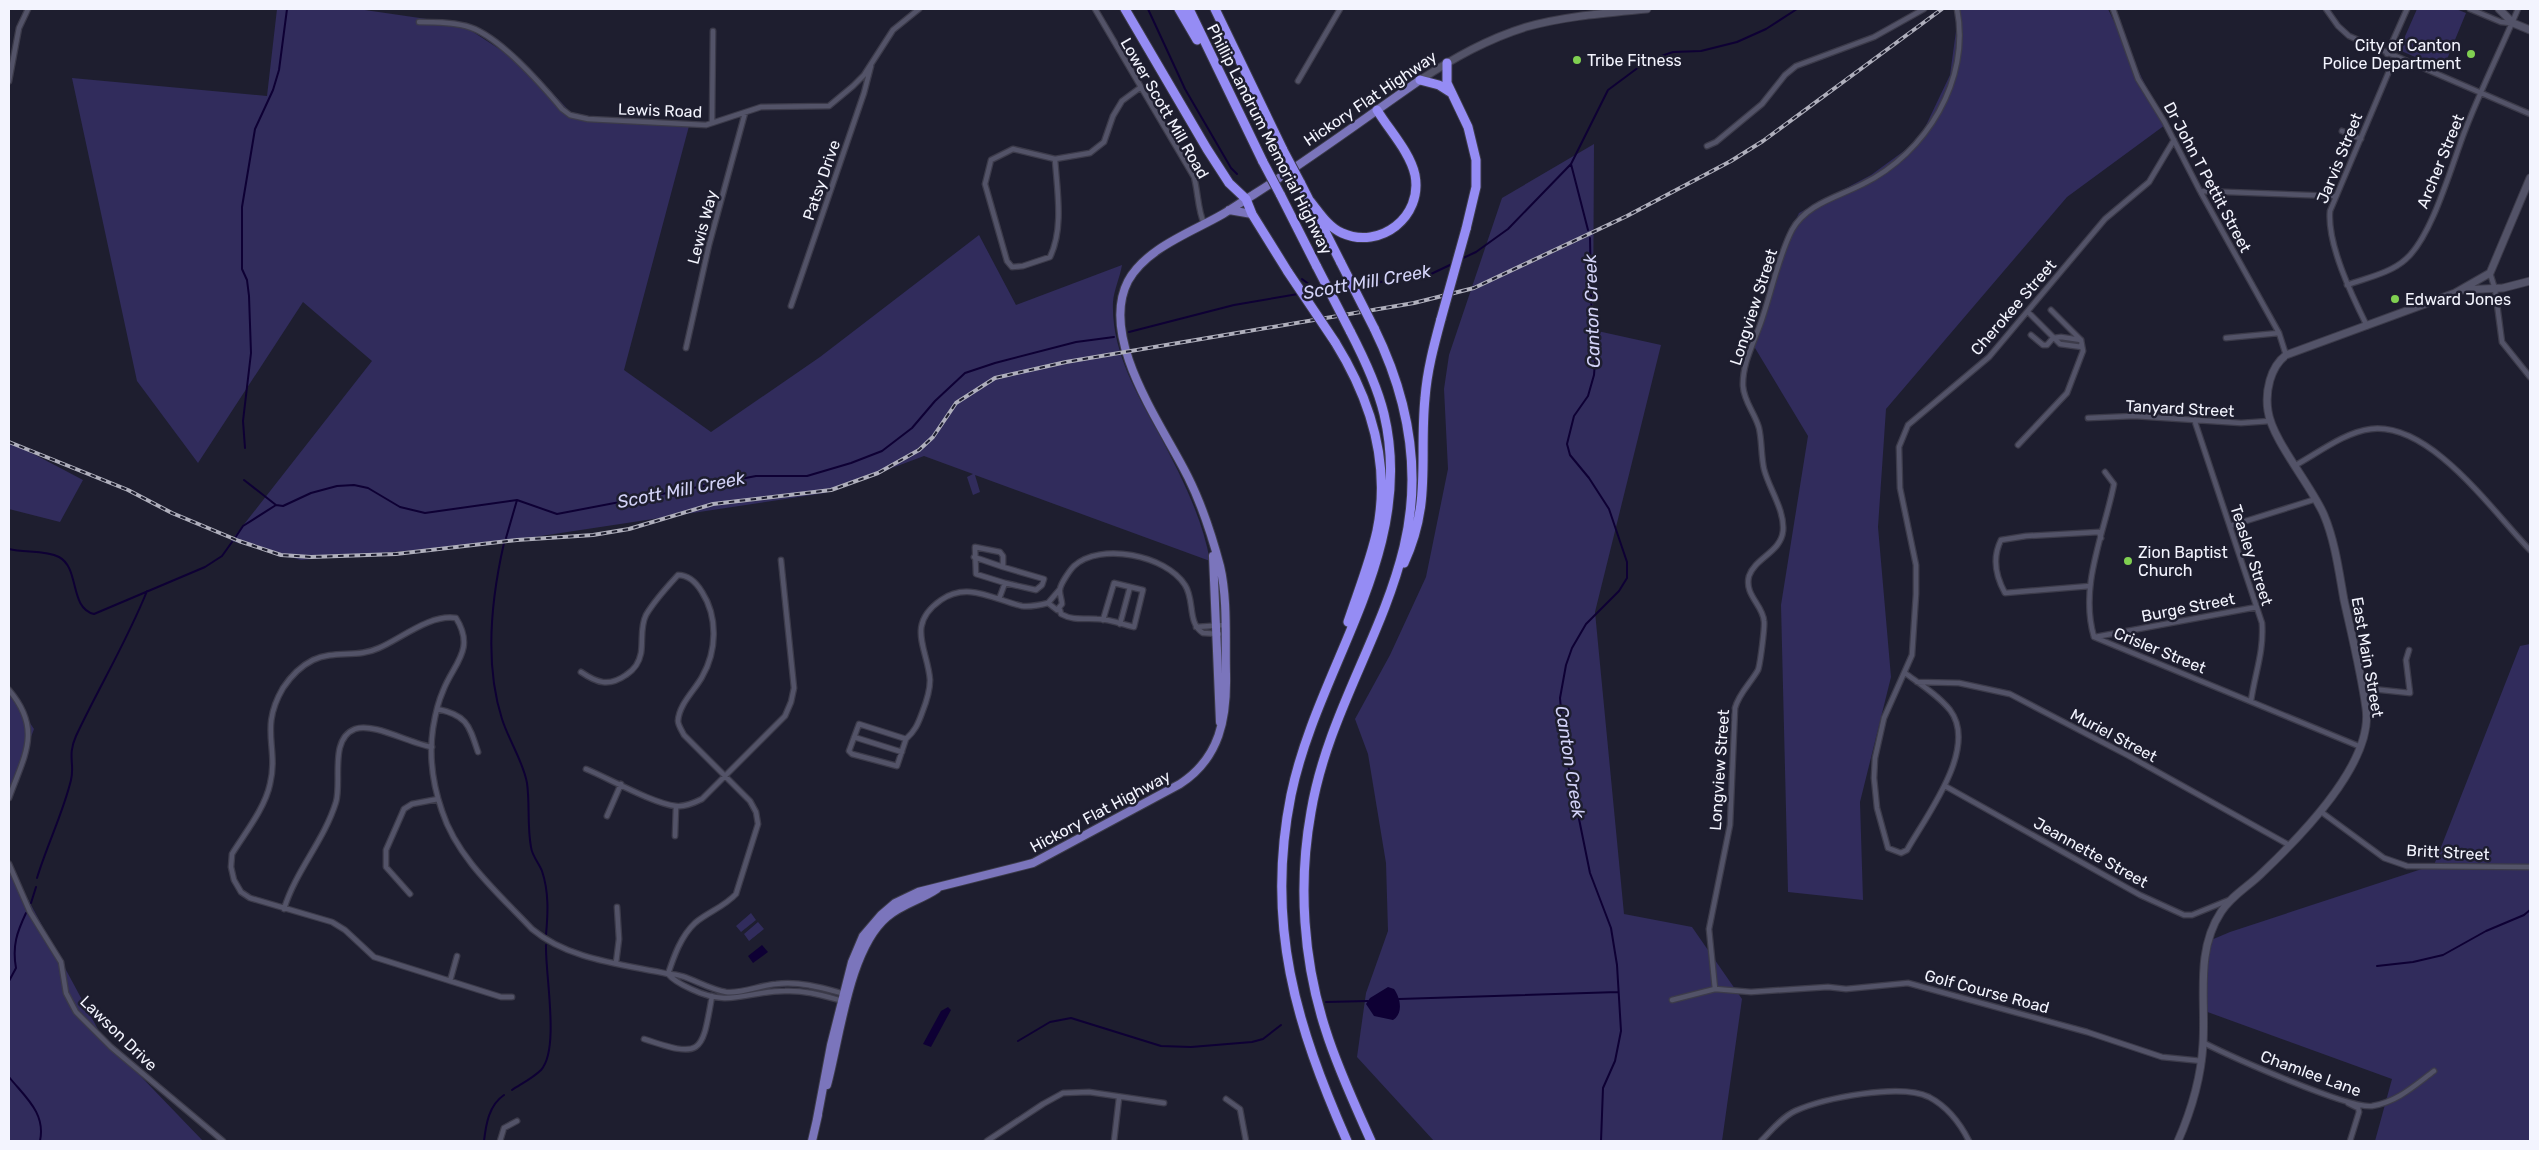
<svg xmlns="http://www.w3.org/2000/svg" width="2539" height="1150" font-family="Rubik,sans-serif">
<rect width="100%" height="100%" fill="#1e1e2f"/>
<path fill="#312c5c" d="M277,9H358L461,24L530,69L575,117L689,126L624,370L711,432L820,357L979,235L1016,305L1122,265C1120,277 1114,290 1113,302C1111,350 1137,394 1159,434C1180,474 1202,516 1210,561L975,475L980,492L973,495L967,477L973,474L924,456L825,493L494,543L301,560L231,541L372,361L303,302L198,463L137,381L72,78L267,96Z
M1959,9H2108L2165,125L2067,197L1886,409L1878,527L1891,677L1860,802L1863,900L1788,892L1781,605L1808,436L1752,343L1776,263L1799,213L1871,175L1919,140L1950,75Z
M2417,9H2456L2466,13L2443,69L2399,50Z
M1594,144L1593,330L1661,345L1595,612L1624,914L1692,927L1742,999L1722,1141H1434L1357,1057L1366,993L1388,931L1386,863L1368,754L1355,719L1390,655L1426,577L1448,469L1444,389L1449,355L1502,198Z
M9,441L83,480L60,522L9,509Z
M2530,644V1141H2375L2392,1079L2202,1010L2204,943L2230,932L2434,865L2520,646Z
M9,692L34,729L9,795Z
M9,864L101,1035L203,1141H9Z
M751,913L756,920L741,932L736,926Z
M758,922L764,929L749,941L744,934Z"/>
<path fill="#0e0034" d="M762,945L768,952L753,963L748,956Z
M1388,987L1394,989C1400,997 1404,1013 1393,1020L1374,1016L1366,1004L1370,998Z
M948,1007L951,1010L931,1047L923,1044L941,1011Z"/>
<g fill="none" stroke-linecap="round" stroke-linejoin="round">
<path stroke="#0e0034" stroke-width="2" d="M1148,9L1185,89L1231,168L1237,174
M1571,164L1588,230
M1590,238L1592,333L1595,362L1594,375L1588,396L1574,416L1567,444L1570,455L1589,478L1609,509L1627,562V578L1619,591L1586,624L1572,648L1566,665L1560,698L1564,745L1590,873L1611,928L1617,965L1621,1031L1615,1061L1603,1088L1601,1141
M1461,259L1476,252L1508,229L1571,164L1608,90L1647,61L1673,52L1701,51L1737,42L1766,29L1797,9
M1302,279L1318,291
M1355,286L1431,274L1452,264
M1333,289L1350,287
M1306,293L1326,290
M1129,332L1234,305L1298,294
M245,448L243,421L251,353L249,296L247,280L242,269V207L255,129L273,90L279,70L287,9
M244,480L276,505
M235,538L243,526L276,505L283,506L311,493L337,486L354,485L368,488L400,507L425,513L517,500L557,514L756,476H807L851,463L882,451L912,428L935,401L965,373L995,363L1076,342L1114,337
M506,538L517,500
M504,543C491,600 484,663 502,719C509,741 523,761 527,783C530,804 527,826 531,847C532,856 539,863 542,871C549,892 548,913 546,935
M9,549C24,553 45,550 59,557C80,568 69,608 94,614L205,567L222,556L232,542
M37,878C47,845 63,813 71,780C75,764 67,756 76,736C99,687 127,641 147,591
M31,903L36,887
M2377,966L2413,962L2443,955L2486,931L2524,915L2530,910
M9,981L16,968C12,946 17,932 26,913
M1399,999L1618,992
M1326,1002L1368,1001
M1018,1041L1050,1022L1071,1018L1161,1046L1191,1047L1252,1042L1263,1039L1281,1025
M9,1077C25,1097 46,1113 40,1141
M512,1090C521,1084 533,1078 541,1070C560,1049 545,974 546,945
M484,1141C486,1124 489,1105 504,1095"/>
<g stroke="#3c3b4a" stroke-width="7">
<path id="street" d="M1095,9L1194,177C1198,191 1198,212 1204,223
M2113,9L2138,79L2164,121L2200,191L2279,333L2286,355
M2326,9L2338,26L2349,36L2530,114
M2470,9L2501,22L2511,23
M419,22C435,22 450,22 466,26C498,34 541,84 562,109L570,115L588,119L706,125L761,107L829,106L853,86L864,75L893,30L919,9
M2387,54L2407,9
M9,81L19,28L28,9
M1298,81L1340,9
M712,123L713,31
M2342,131L2361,139
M1707,146L1716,142L1762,104L1785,75L1796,66L1874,37L1924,9
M1055,159C1057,190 1064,228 1050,257L1023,266L1012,267L1007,261L985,184L991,160L1013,149L1055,159L1090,153L1104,142L1113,116L1122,101L1141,87
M2200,191L2334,196
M2490,273L2495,289L2502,342L2530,377
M2347,285C2366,278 2391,273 2406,259C2433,235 2452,163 2466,128C2482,87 2501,49 2518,9
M791,306L864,93L871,66
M2051,310L2081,340
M2028,312L2060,344L2082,347
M2367,326C2352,296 2327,244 2330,211L2395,57
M2031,335L2043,345H2047L2053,338
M2053,338L2061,337L2081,340
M2226,338L2279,333
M686,348L709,245L745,113
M2088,418L2134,416L2241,423L2270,421
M2194,419L2262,623C2264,652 2255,673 2251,701
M2018,445L2067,393L2083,351L2081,340
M2296,465C2318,453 2345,432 2371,429C2431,422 2493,512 2530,550
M2105,472L2114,484C2104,534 2079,586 2094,637L2361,747
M2230,526L2316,499
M974,557L1003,567
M2090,586L2005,593C1995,575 1992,558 2001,540L2026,536L2099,532L2101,538
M999,599L1005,583L976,574L975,547L1000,552L1003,556V567L1044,579L1042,585L1036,590L1005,583
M1048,603L1060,589
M1060,610L1061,614C1074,621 1083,618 1097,619C1109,619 1122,624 1134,627L1143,590L1114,583L1103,620
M1120,624L1130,587
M1196,627L1225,625
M2095,637L2257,607
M581,672C597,683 609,687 626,675C635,669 639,663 641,653C643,640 640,627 646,615C654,601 667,587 678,575C689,575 696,582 702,592C718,617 717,651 702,677C695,690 679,704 678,721C678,725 682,731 684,735L750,801L756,812L758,824L736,894C724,907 708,912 695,923C681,936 674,956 668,974
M1905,673C1920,684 1938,695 1950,710C1979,748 1926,816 1907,850L1901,853L1888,848L1877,808L1874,778L1875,758L1884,718L1912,655L1916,594V565L1900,488L1899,447L1908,425L1989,357L2105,219L2149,182L2174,140
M1917,682L1959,683L2010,694L2129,756L2289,845
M2363,688L2410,693L2406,660L2409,650
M9,690C43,730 24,756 9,798
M437,709C467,715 469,725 478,752
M859,724L906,739L897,766L852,754L849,751Z
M854,737L902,752
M906,739C915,731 918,724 922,713C926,703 930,692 930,680C928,649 905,625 941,600C968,581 994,600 1022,606C1030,607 1040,605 1048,603L1057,610L1062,604C1062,600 1059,593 1060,589C1061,583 1070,570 1074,566C1100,542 1166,555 1185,585C1195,600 1187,623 1203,633L1219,634
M586,769C608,778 654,804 676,806C685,807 694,803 702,799L785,716L791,702L794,688L781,560
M1945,786L2140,895L2184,915H2192L2229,900
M2320,811L2384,858L2407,866L2530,867
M607,816L621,784
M675,836L676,806
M9,864L30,912L61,962L66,993L76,1012L111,1047L223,1141
M410,894L386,867V850L404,809L412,804L438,799
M284,909C296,870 324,841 336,802C342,781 329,739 355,729C373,722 411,744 432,747
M616,963L619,939L617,907
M668,974C674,981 682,985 691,989C731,1008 746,991 785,991C805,990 824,996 843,1001
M450,981L457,956
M1715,989L1709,929L1730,825L1735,708C1739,693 1750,684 1758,670C1760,665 1765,627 1764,621C1763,605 1744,595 1749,576C1755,558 1781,552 1783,531C1785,510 1769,489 1764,469C1761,456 1762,441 1759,428C1755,413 1744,402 1743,386C1742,362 1756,339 1763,316C1772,289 1779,255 1792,230C1806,204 1838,197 1863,184C1926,153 1971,80 1957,9
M512,997H501L374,957L345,930L332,922L250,898L241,892L234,880L231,867L232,854C245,833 265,808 270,784C279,747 259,729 283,688C291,676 299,667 313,660C334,650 358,658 379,648C402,638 430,614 456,618C476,650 453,664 443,691C438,702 435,716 433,728C429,755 433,785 442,811C457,858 499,894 532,929C569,960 622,964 668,974C685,973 706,989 726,992C742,994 760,985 776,984C800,981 823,988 845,994
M1672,1000L1715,989L1751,992L1828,987L1846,989L1908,983L2087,1032L2162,1057L2202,1061
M644,1039C703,1059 702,1053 712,996
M2204,1043C2230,1056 2348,1109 2372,1106C2397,1102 2414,1086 2434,1071
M1226,1099L1240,1109L1246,1141
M2348,1103L2358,1108L2359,1112L2350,1141
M500,1141L504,1128L517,1121
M987,1141L1043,1104L1063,1093L1089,1092L1164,1103
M1114,1141L1119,1098
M1761,1141C1771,1131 1782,1117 1795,1111C1824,1098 1900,1083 1929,1097C1948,1107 1960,1123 1969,1141"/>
</g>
<g stroke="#3c3b4a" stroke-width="9">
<path id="secondary" d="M2499,9L2513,23L2530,30
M1420,80C1454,58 1487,39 1526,27C1565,16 1607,13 1647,9
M2462,290L2503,288L2530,281
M2178,1141C2192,1109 2201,1079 2203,1044C2206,1000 2195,951 2221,912C2232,895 2248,887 2262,873C2300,837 2374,763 2366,708C2361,672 2352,636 2344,600C2339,572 2335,541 2324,515C2311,485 2272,440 2268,411C2265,392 2270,367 2286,355L2455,293L2490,273L2530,178"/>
</g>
<g stroke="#3c3b4a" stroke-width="10">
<path id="primary" d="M1229,210L1252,214
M1213,556L1220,722
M827,1085C840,1037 849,949 887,917C902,904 921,900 937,889
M817,1119L831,1045L852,962L863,936L881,915L895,903L918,892L1033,863L1180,784C1220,758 1227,718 1226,674C1225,639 1228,600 1220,566C1212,536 1202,505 1188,477C1163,426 1098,339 1128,281C1146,248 1192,232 1223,214C1233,208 1243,201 1253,195C1310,159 1365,118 1420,80
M812,1141L818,1115"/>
</g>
<g stroke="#3c3b4a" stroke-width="11">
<path id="highway" d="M1125,9L1207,149L1229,183L1246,199L1252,214L1288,272
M1179,9L1197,40
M1189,9L1263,162
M1215,9L1283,150
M1447,63V83L1468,127L1476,160V187L1466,229
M1420,80L1439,85L1450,92
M1300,182L1341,263
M1280,194L1317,267
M1310,201C1319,212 1328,227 1342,233C1380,250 1423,217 1415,175C1410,152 1389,130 1377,110
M1335,342C1371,400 1391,463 1377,531C1370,562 1358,592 1348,622
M1404,563C1432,502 1419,459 1425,398C1427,371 1434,345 1441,319
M1347,1141C1296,1025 1265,924 1291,795C1318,665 1417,552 1384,414C1377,385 1364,358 1350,331
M1371,1141C1355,1105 1338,1069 1326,1031C1303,961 1298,884 1311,812C1327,716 1382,638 1404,547C1422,472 1408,397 1374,328"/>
</g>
<use href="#street" stroke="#535368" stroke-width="4.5"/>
<use href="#secondary" stroke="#535368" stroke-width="7"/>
<use href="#primary" stroke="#7b75bc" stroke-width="8"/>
<use href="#highway" stroke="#958cf4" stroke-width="9"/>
<g stroke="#afafbc" stroke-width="4">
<path id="rail" d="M9,442L128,490L172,513L239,541L281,555L311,557L396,554L517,540L593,535L629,529L713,504L831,490L878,473L919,450L933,437L956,403L995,378L1066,362L1414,303L1474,288L1627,216L1731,161L1763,141L1942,9"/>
</g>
<use href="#rail" stroke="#1e1e2f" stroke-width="2" stroke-dasharray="5.5" stroke-linecap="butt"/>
<g stroke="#3c3b4a" stroke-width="11" stroke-linecap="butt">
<path id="highway-bridge" d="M1283,150L1300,182
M1263,162L1280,194
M1341,263L1374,328
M1317,267L1350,331
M1288,272L1335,342
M1441,319L1466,229"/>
</g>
<use href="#highway-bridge" stroke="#958cf4" stroke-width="9"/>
</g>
<g fill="#80d051" stroke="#1e1e2f" stroke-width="2">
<circle cx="2471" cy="54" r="5"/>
<circle cx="1577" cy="60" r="5"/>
<circle cx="2395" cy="299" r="5"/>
<circle cx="2128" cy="561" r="5"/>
</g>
<g text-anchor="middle" stroke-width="5" stroke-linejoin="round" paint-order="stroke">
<g font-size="16" fill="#f3f4fe" stroke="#1e1e2f" text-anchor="start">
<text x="2461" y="51" text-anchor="end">City of Canton<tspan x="2461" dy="18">Police Department</tspan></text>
<text x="1587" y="66">Tribe Fitness</text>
<text x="2405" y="305">Edward Jones</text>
<text x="2138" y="558">Zion Baptist<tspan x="2138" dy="18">Church</tspan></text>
</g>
<g font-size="16" fill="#f3f4fe" stroke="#1e1e2f">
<text transform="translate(1370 98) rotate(-34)" y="6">Hickory Flat Highway</text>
<text transform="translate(1165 108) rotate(60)" y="6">Lower Scott Mill Road</text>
<text transform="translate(660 110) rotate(2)" y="6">Lewis Road</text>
<text transform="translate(1270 139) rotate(63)" y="6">Phillip Landrum Memorial Highway</text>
<text transform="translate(2339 158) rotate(-68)" y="6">Jarvis Street</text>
<text transform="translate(2440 161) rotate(-68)" y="6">Archer Street</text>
<text transform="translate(2208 177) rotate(62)" y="6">Dr John T Pettit Street</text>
<text transform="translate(821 180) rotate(-71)" y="6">Patsy Drive</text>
<text transform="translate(702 227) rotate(-75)" y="6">Lewis Way</text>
<text transform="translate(1753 307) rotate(-72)" y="6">Longview Street</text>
<text transform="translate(2013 307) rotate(-49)" y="6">Cherokee Street</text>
<text transform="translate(2180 408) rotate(3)" y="6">Tanyard Street</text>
<text transform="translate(2252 555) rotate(72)" y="6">Teasley Street</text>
<text transform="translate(2188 607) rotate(-11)" y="6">Burge Street</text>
<text transform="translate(2160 650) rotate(22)" y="6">Crisler Street</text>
<text transform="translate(2368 657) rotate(80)" y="6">East Main Street</text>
<text transform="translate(2114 735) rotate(28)" y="6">Muriel Street</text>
<text transform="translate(1719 770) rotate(-86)" y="6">Longview Street</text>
<text transform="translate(1100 811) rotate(-28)" y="6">Hickory Flat Highway</text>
<text transform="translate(2091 852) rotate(29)" y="6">Jeannette Street</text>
<text transform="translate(2448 852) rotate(3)" y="6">Britt Street</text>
<text transform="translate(1987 991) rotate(15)" y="6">Golf Course Road</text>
<text transform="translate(119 1033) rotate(44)" y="6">Lawson Drive</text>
<text transform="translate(2311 1073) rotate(20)" y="6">Chamlee Lane</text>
</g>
<g font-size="18" font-style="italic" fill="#d3d3f8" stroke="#1e1e2f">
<text transform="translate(1367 282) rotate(-10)" y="6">Scott Mill Creek</text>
<text transform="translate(1592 311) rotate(-92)" y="6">Canton Creek</text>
<text transform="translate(681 490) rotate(-11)" y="6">Scott Mill Creek</text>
<text transform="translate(1570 762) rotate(81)" y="6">Canton Creek</text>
</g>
</g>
<rect width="2539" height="1150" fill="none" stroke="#f3f4fe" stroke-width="20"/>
</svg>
